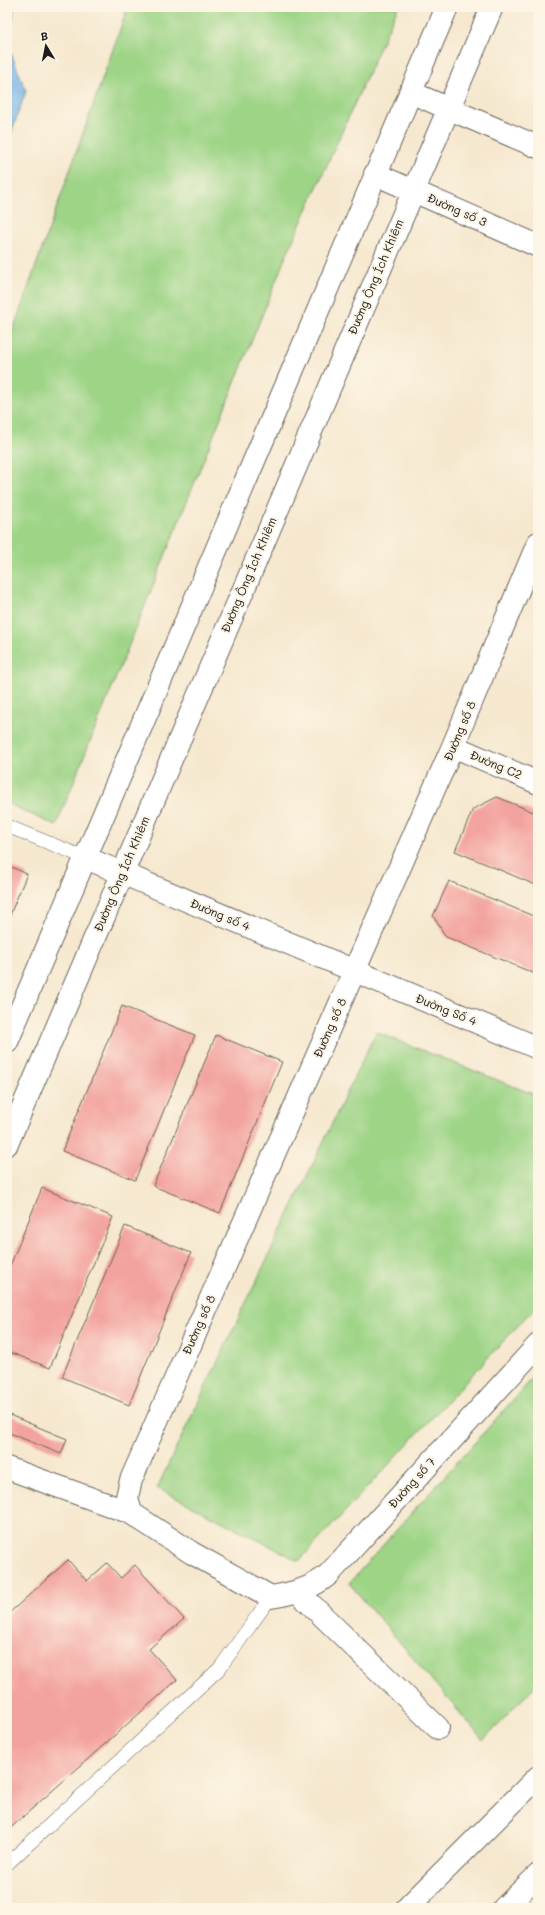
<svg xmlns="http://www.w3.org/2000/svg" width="545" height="1915" font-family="Mali,sans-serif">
<rect width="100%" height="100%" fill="#fcf5e5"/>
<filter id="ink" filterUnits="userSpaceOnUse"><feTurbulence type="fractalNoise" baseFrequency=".025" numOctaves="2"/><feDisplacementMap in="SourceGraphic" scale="8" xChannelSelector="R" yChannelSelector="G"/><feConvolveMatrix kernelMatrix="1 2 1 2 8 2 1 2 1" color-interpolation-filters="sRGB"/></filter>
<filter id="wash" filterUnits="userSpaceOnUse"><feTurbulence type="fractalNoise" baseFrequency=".012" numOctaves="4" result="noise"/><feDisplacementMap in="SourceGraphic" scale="16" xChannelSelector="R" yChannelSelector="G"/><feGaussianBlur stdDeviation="0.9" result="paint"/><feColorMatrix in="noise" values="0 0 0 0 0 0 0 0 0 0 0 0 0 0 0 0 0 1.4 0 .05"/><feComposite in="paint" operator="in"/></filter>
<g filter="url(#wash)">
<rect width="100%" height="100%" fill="#f6e8cf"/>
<path fill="#9dd486" stroke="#5c7851" d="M128,7H398L286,256L56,826L7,803V347Z
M376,1032L538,1096V1304L299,1561L157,1488Z
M538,1372V1683L483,1740L349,1583Z"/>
<path fill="#74b2e7" stroke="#486782" d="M7,7H14L9,48L26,91L7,145Z"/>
<g id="blocks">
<path fill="#f3a39f" d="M497,797L538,814V886L455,851L473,809Z
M7,865L27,874L9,917L7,916Z
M449,881L538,918V975L446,937L433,916Z
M122,1006L195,1035L135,1180L62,1151Z
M216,1035L282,1062L220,1213L153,1186Z
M42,1188L113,1217L50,1368L7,1351V1273Z
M125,1226L191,1253L129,1405L62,1377Z
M7,1414L67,1439L61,1454L7,1432Z
M68,1560L87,1581L107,1563L121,1578L135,1565L184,1619L149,1649L177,1680L7,1831V1615Z"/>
</g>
</g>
<g filter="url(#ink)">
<use href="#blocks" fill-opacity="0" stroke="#68635b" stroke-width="1"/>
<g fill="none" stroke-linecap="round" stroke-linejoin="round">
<g stroke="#68635b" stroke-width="14">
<path id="lane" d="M7,826L86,858
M7,1864L219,1669L271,1597"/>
</g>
<g stroke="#68635b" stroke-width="24">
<path id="street" d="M410,92L538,147
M375,174L538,246
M453,746L538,783
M86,858L538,1048
M7,1042L447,7
M7,1144L492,7
M7,1468L131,1513L192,1553L271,1597C293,1593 312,1589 329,1574L538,1345
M131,1513L127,1497L131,1480L453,746L538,543
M298,1592L438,1728"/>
</g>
<g stroke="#68635b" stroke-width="24">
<path id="primary" d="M407,1908L538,1777
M504,1908L538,1875"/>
</g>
<use href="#lane" stroke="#fff" stroke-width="13"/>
<use href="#street" stroke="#fff" stroke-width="22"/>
<use href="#primary" stroke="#fff" stroke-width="22"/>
</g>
</g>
<g text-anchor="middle" stroke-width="4" stroke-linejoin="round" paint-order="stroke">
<g font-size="12" fill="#1c1c1c" stroke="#fcf5e5">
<text transform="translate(457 210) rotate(24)" y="4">Đường số 3</text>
<text transform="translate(376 277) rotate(-67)" y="4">Đường Ông Ích Khiêm</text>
<text transform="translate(249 575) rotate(-67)" y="4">Đường Ông Ích Khiêm</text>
<text transform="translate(460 731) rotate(-67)" y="4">Đường số 8</text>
<text transform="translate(496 765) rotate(23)" y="4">Đường C2</text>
<text transform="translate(122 874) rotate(-67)" y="4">Đường Ông Ích Khiêm</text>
<text transform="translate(220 915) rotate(23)" y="4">Đường số 4</text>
<text transform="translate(446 1010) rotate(22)" y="4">Đường Số 4</text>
<text transform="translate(330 1028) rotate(-66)" y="4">Đường số 8</text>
<text transform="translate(199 1325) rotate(-66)" y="4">Đường số 8</text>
<text transform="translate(412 1483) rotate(-48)" y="4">Đường số 7</text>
</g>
</g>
<rect width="545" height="1915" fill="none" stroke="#fcf5e5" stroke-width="24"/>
<g transform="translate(46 46) rotate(350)" stroke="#fcf5e5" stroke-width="3" paint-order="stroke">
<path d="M0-3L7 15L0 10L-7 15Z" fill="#1c1c1c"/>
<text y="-6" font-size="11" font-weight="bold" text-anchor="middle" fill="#1c1c1c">B</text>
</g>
</svg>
